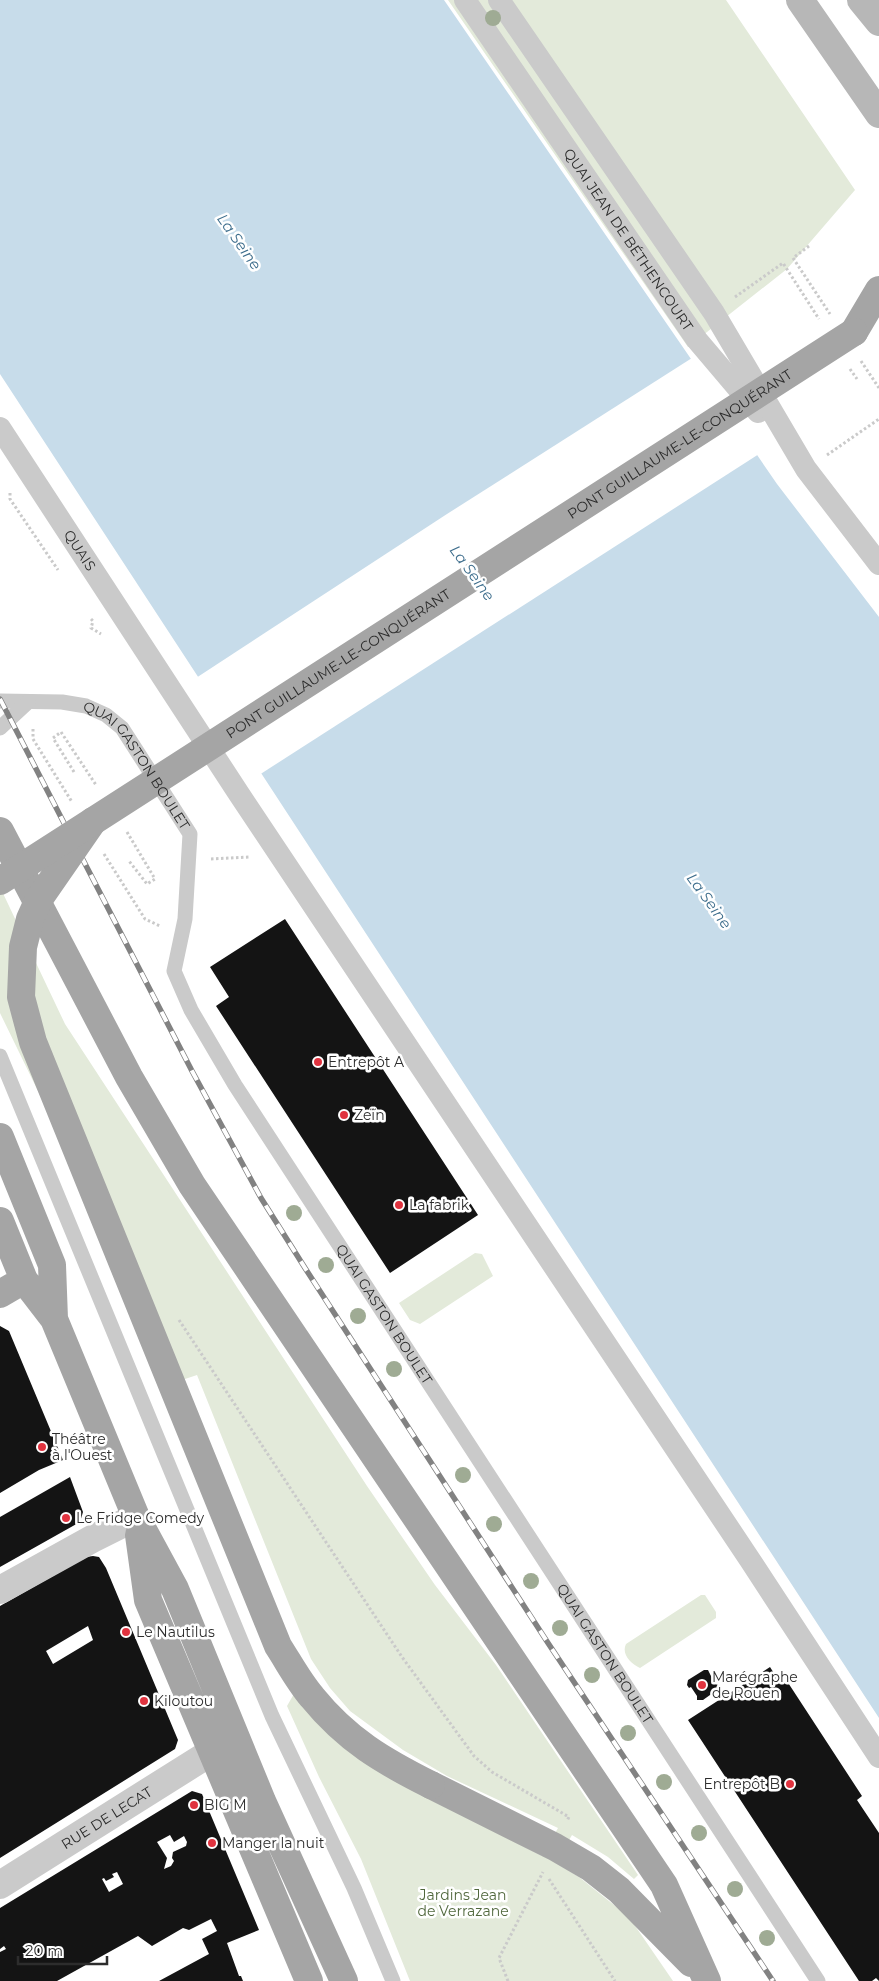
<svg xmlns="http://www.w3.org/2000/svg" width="879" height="1981" font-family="Montserrat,sans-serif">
<rect width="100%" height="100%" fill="#fff"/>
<path fill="#e3eada" d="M448,0H726L855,190L787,269L688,347Z
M0,887L65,1024L367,1486L435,1585L496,1665L638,1875L634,1879L608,1857L572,1835L556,1863L579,1877L629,1917L673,1981H410L361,1859L319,1777L287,1706L295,1692L465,1816L542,1856L558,1828L447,1776L403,1750L350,1711L330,1688L311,1659L197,1375L179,1381L0,1013Z
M475,1253L482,1254L493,1276L420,1324L410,1320L399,1303Z
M701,1595H705L716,1612V1618L640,1668C631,1664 621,1654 626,1644Z"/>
<path fill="#c7dcea" d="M0,0H444L777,484L879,617V1718L0,374Z"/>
<path fill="#fff" d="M692,358L759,454L259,775L196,678L447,514Z"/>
<path fill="#141414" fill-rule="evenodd" d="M285,919L478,1215L390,1273L216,1006L229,997L210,967Z
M0,1326L9,1331L63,1460L39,1470L0,1493Z
M70,1477L83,1512L80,1522L0,1567V1517Z
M93,1556L99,1557L106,1568L178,1740L175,1749L0,1858V1606L86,1557ZM88,1626L93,1640L53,1664L46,1651Z
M770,1667L777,1678L783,1675L862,1796L857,1800L879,1833V1981L876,1978L872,1981H859L688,1720Z
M704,1670H708L715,1684L718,1685L717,1690L703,1700H697V1696L691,1687L689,1688L687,1685L688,1680Z
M192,1791L202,1794L259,1930L227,1943L239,1976H241L243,1981H159L209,1954L202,1939L217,1931L211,1919L189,1930L183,1928L152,1946L138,1936L57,1981H0V1952L6,1949L4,1946L0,1949V1908ZM170,1835L174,1842L184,1836L187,1842L186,1846L173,1852L172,1858L174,1861L171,1866L164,1869L167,1858L157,1842ZM117,1872L123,1884L109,1892L102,1879L104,1878L106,1881L114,1877L112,1874Z"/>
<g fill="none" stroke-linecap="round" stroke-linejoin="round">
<path stroke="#cacaca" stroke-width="3" stroke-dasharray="2.5 2.5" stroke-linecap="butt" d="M809,246L793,258L830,314
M735,297L783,263L819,319
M861,361L879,388
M850,369L857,379
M827,455L879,419
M10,493V499L58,570
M91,619L93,621L91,628L101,634
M33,729V739L72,802
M74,772L53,738L61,732L96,785
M127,832L155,879L147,884L129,861
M104,854L145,919L160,926
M211,859L250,857
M179,1320L402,1657L474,1756L492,1772L569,1817L567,1821
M549,1879L615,1981
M508,1981L499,1958L543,1872"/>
<g stroke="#cacaca" stroke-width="15">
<path id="s1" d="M0,701L62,702L86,706L106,715L122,728L190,834L185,919L174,971L191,1010L235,1085L818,1981"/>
<path d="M0,728L28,702"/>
<path d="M0,1056L272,1716L354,1888L393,1981"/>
</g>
<g stroke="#cacaca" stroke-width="22">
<path id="s2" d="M465,0L697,340L758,412"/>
<path d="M499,0L714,313L806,469L879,564"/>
<path id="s3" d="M0,428L239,794L750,1560L879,1757"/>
</g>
<g stroke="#cacaca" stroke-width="28">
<path d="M0,1590L92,1539L136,1517"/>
<path id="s4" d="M0,1885L213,1751"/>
</g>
<path stroke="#b7b7b7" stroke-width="28" d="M800,0L879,114
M861,0L879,22"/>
<path stroke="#a5a5a5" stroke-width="28" d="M854,332L879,290
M0,831L129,1077L192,1185L664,1885L707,1981
M0,1137L52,1265L54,1319
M0,1221L24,1280L54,1319L136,1517L175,1589L262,1801L344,1981
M0,1294L24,1280
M139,1535L148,1600L309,1981
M431,1785L555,1847L591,1868L619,1890L691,1963"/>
<g stroke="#828282" stroke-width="5.5">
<path id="rail" d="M0,699L192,1071L261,1198L305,1268L548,1643L773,1981"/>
</g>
<use href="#rail" stroke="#fff" stroke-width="4" stroke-dasharray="11" stroke-linecap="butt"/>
<g stroke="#a5a5a5" stroke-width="28">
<path d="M93,821L39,899L30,919L23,947L21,997L33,1042L278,1646C289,1663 299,1682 312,1697C347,1740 383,1761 431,1785"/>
<path id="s5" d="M0,881L854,332"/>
</g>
</g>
<g fill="#9fab94">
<circle cx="493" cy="18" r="8"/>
<circle cx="294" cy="1213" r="8"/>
<circle cx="326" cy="1265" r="8"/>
<circle cx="358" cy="1316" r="8"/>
<circle cx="394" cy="1369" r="8"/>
<circle cx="463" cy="1475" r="8"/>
<circle cx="494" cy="1524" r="8"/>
<circle cx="531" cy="1581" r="8"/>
<circle cx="560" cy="1628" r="8"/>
<circle cx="592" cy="1675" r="8"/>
<circle cx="628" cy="1733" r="8"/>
<circle cx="664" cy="1782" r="8"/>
<circle cx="699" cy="1833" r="8"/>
<circle cx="735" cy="1889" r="8"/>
<circle cx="767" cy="1938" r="8"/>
</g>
<g fill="#e0333f" stroke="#fff" stroke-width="2">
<circle cx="318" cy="1062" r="5"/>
<circle cx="344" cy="1115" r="5"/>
<circle cx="399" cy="1205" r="5"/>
<circle cx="42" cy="1447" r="5"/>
<circle cx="66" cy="1518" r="5"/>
<circle cx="126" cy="1632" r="5"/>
<circle cx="702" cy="1685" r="5"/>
<circle cx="144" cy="1701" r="5"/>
<circle cx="790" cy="1784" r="5"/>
<circle cx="194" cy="1805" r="5"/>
<circle cx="212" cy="1843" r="5"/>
</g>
<g text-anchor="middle" stroke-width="5" stroke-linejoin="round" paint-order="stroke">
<g font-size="14" fill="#2d2d2d" stroke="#fff">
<text dy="5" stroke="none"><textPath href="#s2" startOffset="290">QUAI JEAN DE BÉTHENCOURT</textPath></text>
<text dy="5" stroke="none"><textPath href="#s5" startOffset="808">PONT GUILLAUME-LE-CONQUÉRANT</textPath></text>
<text dy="5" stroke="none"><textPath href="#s3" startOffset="146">QUAIS</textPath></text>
<text dy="5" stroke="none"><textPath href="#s5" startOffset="402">PONT GUILLAUME-LE-CONQUÉRANT</textPath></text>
<text dy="5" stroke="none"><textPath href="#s1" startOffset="166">QUAI GASTON BOULET</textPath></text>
<text dy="5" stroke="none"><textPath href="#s1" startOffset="796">QUAI GASTON BOULET</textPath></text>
<text dy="5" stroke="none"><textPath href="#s1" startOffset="1201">QUAI GASTON BOULET</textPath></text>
<text dy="5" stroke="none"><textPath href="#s4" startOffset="126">RUE DE LECAT</textPath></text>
</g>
<g font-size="14" fill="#2d2d2d" stroke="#fff" text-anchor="start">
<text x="328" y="1067">Entrepôt A</text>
<text x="354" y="1120">Zeïn</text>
<text x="409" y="1210">La fabrik</text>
<text x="52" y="1444">Théâtre<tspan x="52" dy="16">à l'Ouest</tspan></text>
<text x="76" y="1523">Le Fridge Comedy</text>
<text x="136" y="1637">Le Nautilus</text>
<text x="712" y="1682">Marégraphe<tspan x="712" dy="16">de Rouen</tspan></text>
<text x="154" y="1706">Kiloutou</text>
<text x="780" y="1789" text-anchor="end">Entrepôt B</text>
<text x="204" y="1810">BIG M</text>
<text x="222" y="1848">Manger la nuit</text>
</g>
<g font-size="14" fill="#50673c" stroke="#fff">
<text x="463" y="1900">Jardins Jean<tspan x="463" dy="16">de Verrazane</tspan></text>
</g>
<g font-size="15" font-style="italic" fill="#3d6d8c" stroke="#fff">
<text transform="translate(239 242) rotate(55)" y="5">La Seine</text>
<text transform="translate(472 573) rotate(54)" y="5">La Seine</text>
<text transform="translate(709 901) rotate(54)" y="5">La Seine</text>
</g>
</g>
<path d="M18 1956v8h89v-8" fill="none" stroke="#2d2d2d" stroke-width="2.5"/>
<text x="25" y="1956" font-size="15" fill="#2d2d2d" stroke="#ffffff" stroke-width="4" paint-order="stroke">20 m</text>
</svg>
